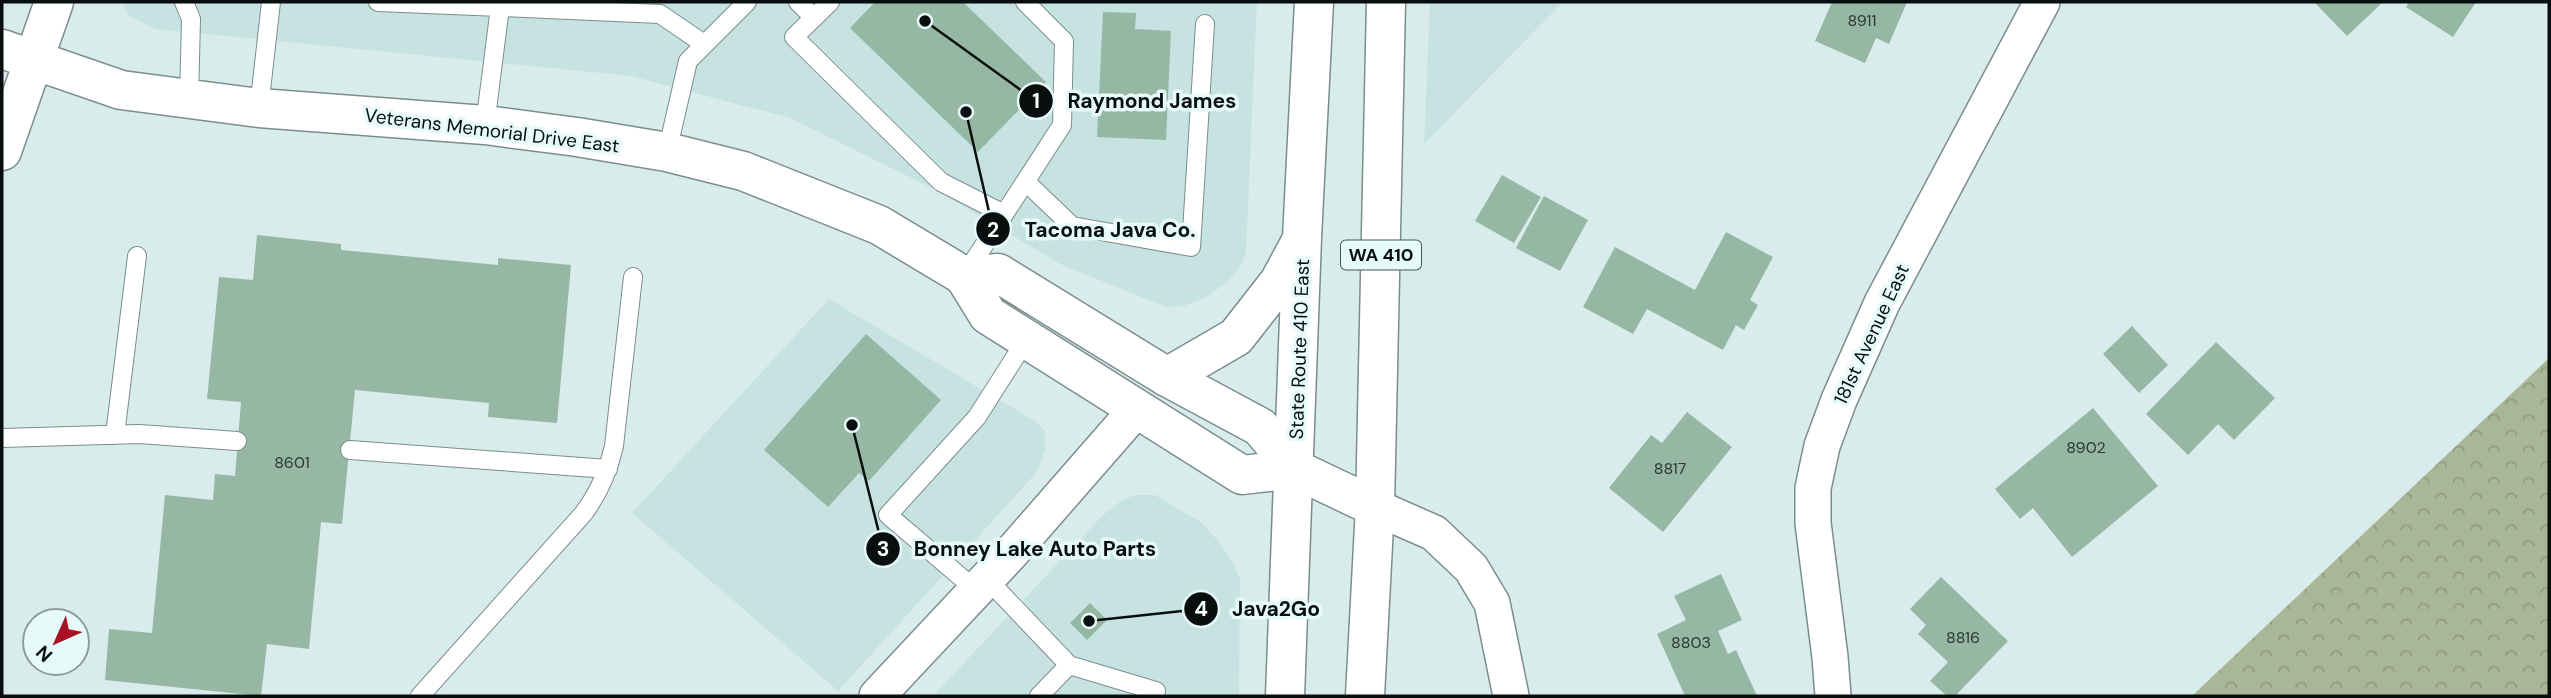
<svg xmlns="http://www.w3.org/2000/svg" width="2551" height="698" font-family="'DM Sans',sans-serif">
<defs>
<pattern id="forest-crowns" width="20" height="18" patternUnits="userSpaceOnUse" patternTransform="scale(1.75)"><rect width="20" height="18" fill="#a9b697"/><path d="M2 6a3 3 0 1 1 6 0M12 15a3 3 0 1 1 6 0" fill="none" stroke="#909b81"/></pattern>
</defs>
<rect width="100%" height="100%" fill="#d9ecec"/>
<path fill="#c6e3e2" d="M123,2H1257L1246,252L1240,267L1227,282L1207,297L1184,306L1166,307L1062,265L934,189L790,118L631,76L155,29L128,15Z
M1430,2H1563L1424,144Z
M829,299L1035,421L1045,431V450L1037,472L838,691L632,513Z
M1135,495H1155L1202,523L1220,543L1233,563L1240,579L1239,696H933L1103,515L1122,500Z"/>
<path fill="url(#forest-crowns)" d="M2549,358V696H2192Z"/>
<path fill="#95b7a4" d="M875,2H963L1046,82L978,152L850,28Z
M1832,2H1907L1889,44L1876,38L1865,63L1815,41Z
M2314,2H2383L2347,36Z
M2409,2H2476L2453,37L2406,7Z
M1103,12L1136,13L1135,29L1171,31L1166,140L1097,137Z
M1502,175L1541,197L1514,243L1475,221Z
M1544,196L1588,220L1560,271L1516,248Z
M1726,232L1773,257L1750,300L1758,305L1744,330L1736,325L1723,350L1647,309L1633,334L1583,307L1615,247L1695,290Z
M257,235L341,244V250L498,265V258L571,265L557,423L488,417L489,403L355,390L342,524L321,522L309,649L267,644L261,696L105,680L109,629L152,633L165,495L213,500L215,474L235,476L241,402L207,399L219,277L253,280Z
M2132,326L2168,365L2139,393L2103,354Z
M866,334L941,400L869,481L859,473L828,507L764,450Z
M2216,342L2275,398L2234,440L2218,424L2188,455L2146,414Z
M2093,408L2158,486L2072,557L2033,508L2020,519L1995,489Z
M1687,412L1732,447L1663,532L1609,488L1651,435L1662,443Z
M1721,574L1742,620L1718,631L1728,654L1736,650L1757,696H1685L1657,634L1686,620L1674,596Z
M1941,577L2008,641L1955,696H1947L1930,681L1948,662L1918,634L1926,625L1910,609Z
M1090,603L1107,620L1087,640L1070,623Z"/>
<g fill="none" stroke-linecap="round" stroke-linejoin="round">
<g stroke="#7b8d8d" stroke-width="20">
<path id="service" d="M184,2L191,19L189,100
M378,2L500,7
M798,2L814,18
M830,2L794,37L941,182L1004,214
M259,108L271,2
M485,125L500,7L660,14L704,44
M667,152L688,61L747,2
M1026,182L1072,226L1191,247L1205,24
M966,273L1062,125L1064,41L1025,2
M115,435L137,256
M2,438L139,434L237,441
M350,450L608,469
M987,579L1069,665L1039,696
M976,590L888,515L977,417L1026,340
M1069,665L1156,691L1155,696
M420,696L583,514C599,493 608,472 614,446L633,277"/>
</g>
<g stroke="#7b8d8d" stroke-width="38">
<path id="minor" d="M1375,507L1434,533L1471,568L1492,603L1511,696
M877,696L1012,552L1136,410
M1833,696L1830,657L1813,523V488L1822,446L1839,400L1882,303L2042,2"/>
</g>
<g stroke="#7b8d8d" stroke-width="41">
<path id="tertiary" d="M2,49L121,90L259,108L485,125L577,137L667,152L743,171L879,225L964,276L988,315L1242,475L1295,469
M2,151L54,2
M964,276L998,273L1167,377L1260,427L1295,469L1375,507"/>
</g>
<g stroke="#7b8d8d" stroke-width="41">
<path id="trunk" d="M1167,377L1236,337L1279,282L1300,243
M1285,696L1302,238L1314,2
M1365,696L1375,507L1386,2"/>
</g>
<use href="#service" stroke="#fff" stroke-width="18"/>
<use href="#minor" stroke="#fff" stroke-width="35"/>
<use href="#tertiary" stroke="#fff" stroke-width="38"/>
<use href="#trunk" stroke="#fff" stroke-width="38"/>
</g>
<g text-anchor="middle" stroke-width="7" stroke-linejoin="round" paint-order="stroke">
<g font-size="16" fill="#2c3934">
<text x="1862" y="26">8911</text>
<text x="2086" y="453">8902</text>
<text x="292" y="468">8601</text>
<text x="1670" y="474">8817</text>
<text x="1963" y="643">8816</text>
<text x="1691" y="648">8803</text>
</g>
<rect fill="#e6faf9" stroke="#4b5655" stroke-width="2" x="1341" y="240.5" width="80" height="29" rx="5"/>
<g font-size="18" font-weight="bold" fill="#090f0f">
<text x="1381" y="261">WA 410</text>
</g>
<g font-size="19" fill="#090f0f" stroke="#e6faf9">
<text transform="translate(492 130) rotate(7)" y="7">Veterans Memorial Drive East</text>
<text transform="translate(1871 334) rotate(-65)" y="7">181st Avenue East</text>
<text transform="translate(1299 349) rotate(-88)" y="7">State Route 410 East</text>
</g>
</g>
<path fill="none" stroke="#090f0f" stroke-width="2.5" d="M925 21L1036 101M966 112L993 229M852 425L883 549M1089 621L1201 609"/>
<g fill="#090f0f" stroke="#e6faf9" stroke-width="2.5">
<circle cx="925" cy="21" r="7"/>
<circle cx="966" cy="112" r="7"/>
<circle cx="852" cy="425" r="7"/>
<circle cx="1089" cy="621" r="7"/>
<circle cx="1036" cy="101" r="18"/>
<circle cx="993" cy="229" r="18"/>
<circle cx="883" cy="549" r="18"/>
<circle cx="1201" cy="609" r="18"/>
</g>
<g font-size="21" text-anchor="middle" font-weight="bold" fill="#fff">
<text x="1036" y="108">1</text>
<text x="993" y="237">2</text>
<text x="883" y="556">3</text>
<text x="1201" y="616">4</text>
</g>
<g font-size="21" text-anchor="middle" font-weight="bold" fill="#090f0f" stroke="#e6faf9" stroke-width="7" stroke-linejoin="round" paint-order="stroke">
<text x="1152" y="108">Raymond James</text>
<text x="1110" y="237">Tacoma Java Co.</text>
<text x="1035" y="556">Bonney Lake Auto Parts</text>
<text x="1276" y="616">Java2Go</text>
</g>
<rect width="2551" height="698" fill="none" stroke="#090f0f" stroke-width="7"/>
<g transform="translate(56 642) rotate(225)"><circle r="33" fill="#e6faf9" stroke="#8e9c9b" stroke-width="2"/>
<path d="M0-5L12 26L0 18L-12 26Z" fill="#a91225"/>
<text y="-10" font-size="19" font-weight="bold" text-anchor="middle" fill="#090f0f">N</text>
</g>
</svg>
